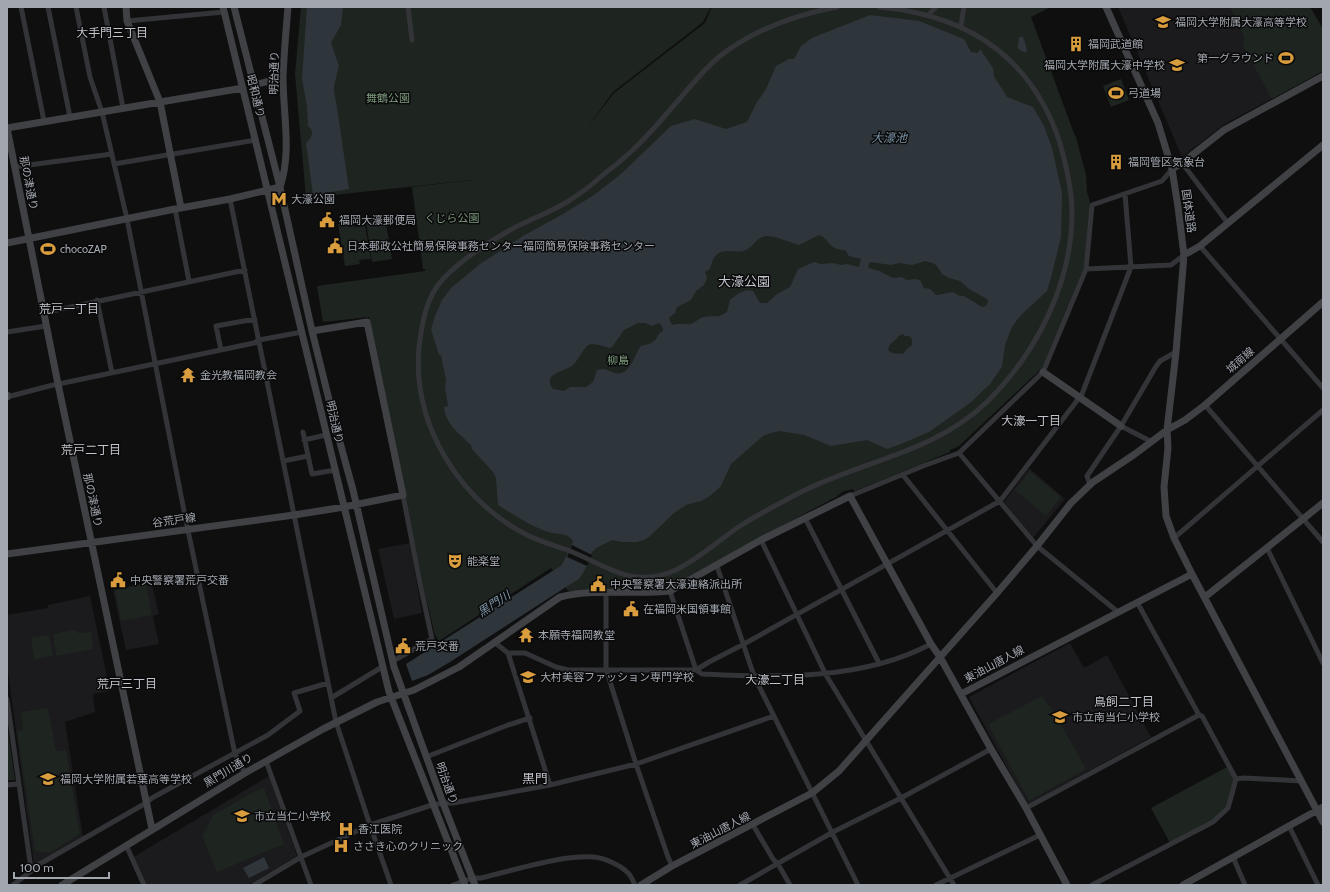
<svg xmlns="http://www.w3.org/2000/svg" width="1330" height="892" font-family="Cabin,'Noto Sans JP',sans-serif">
<rect width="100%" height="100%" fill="#0f0f10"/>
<path fill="#1b1b1d" d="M1118,7H1310L1323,29V71L1223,125L1182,157Z
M1029,468L1065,499L1033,538L1004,502Z
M410,543L422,613L394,619L378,549Z
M146,583L147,586L152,585L159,614L153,616L159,644L126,650L113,590Z
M90,596L110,691L93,694L95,712L65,722L83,837L34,865L7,664V615L48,608V605Z
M1070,643L1084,668L1107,655L1151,737L1030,803H1026L969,697Z
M269,776L297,856L248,885H146L134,858L135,856Z"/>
<path fill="#1e241f" d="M301,7H711L703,22L613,92L588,127L614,93L705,23L712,7H1051L1031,17L1075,136L1076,137L1086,175L1087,192L1090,202L1084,267L1042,368L959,446L950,450V452L855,491L852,489L842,492L836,497L802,515L674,588L672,584L665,586V588L660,589L568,591L551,568L439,641L435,635L423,585L369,317L323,322L317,286L425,271V269H423L412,187L481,179L306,198L295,74Z
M1230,7H1310L1323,29V71L1272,99L1243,46L1244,36Z
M1121,79L1129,100L1111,107L1103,86Z
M385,217L392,259L372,262L366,221Z
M353,222L354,227L365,226L371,259L359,260L360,264L345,266L338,224Z
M1030,471L1061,497L1046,516L1015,490Z
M146,584L152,615L121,621L115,590Z
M73,630L79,633L91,632L93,649L57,656L56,655L53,634Z
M49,635L53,655L52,656L34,659L31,638Z
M1042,696L1056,715L1086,769L1029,801L988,724Z
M48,708L56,751L66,750L80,834L50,853L35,851L17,731L23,730L21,712Z
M7,724L15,780H7Z
M1227,767L1234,779L1227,807L1215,818L1170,843L1151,808Z
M264,788L284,844L217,872L202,836L213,815L252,793Z"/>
<path fill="#2e363b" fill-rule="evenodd" d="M307,7H343L341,25L331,43L339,66L334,86V92L336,101L349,189L313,195L306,143C312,137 315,132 308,126L307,106L302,79Z
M870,15L919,21L964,39L971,52L978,53L980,49L993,68L994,76L1007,97L1033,107L1044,126L1052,148L1062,193L1061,237L1051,278L1047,291L1020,316L1012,327L1005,345L1002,367L990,384L970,403L929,432L901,444L887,449L867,440L831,446L804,435L779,431L771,433L763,436L731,464L721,486L710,496L701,501L686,505L674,513L649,537L644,540L637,542H622L612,540L596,548L592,552L587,566L580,578L450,662L428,675L412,681L406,664L562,565L573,542C571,533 556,534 548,532C530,526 514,515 498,505L496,478L493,472L472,449L471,445C460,434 445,424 444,407L448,406L445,387L446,380L441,355H439L431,329L435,316L442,300L451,288L480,264L523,236L563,214L594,195L621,174L671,126L695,119L726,129L747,122L757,102L766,89L776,66L789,59H794L801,46L812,38ZM819,235C828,239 826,241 832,246C835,249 841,250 845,250L849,256L861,259L859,267L847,264L841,265L833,263L821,264L814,262L798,269L790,287L777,294L767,303H760L753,291C745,288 736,295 730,300L727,312C717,319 715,315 705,317C700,317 696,322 691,324C686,325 680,323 672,325L669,319L670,317L675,313L677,307L691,300L696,291L704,285L707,278L705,272L710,269C712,263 713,256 719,253C727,248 737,254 746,250C753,247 758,236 766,236C777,236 788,242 799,245ZM925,261L933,263L937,266L942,274L949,278L960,281L969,289L987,299L988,301L986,306L982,307L964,296H960L953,292L938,295H936L930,289L924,288L920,280L915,279L907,280L901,277L893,278L879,271L869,268L868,266L870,262L891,265L899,263L912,265ZM638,323H645L652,326L659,323L663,328V331C655,336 659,337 654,341C651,344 645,345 641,346C634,355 630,377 615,373C608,371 606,368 597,370L593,382L586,387H570L564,391L553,389C541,373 565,372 573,365C579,359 582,351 588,345L592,344L599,345L609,348L612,347L624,330ZM903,334L905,336H909L912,339V345L907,349L903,354L892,353L888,350C890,341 895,342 899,336Z
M1019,37H1023L1026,46L1027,52H1024L1018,49V46Z
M264,857L269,868L249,878L243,868Z"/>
<path fill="#0f0f10" d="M572,545L592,555L587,566L567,557Z"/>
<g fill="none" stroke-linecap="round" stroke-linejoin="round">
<path stroke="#333437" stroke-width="5" d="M21,7L44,121
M48,7L70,117
M76,7L90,77L102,112L127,219L186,521L235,754L245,773
M104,7L123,108
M408,7L412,40
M837,7C794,15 755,29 720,56C703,70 690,87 676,103C664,117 652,131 639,144C628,155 616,165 604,174C593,184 580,194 567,202C549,213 528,220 510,230C486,244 462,259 443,279C426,297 422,323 419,347C412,424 459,500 527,535C541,542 556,546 570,551C590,559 609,571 630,576C676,585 707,547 743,524C761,513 780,503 799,493C863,460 933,454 988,401C1037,352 1072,283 1072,213C1072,188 1066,164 1059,140C1047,105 1028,74 998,50C964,23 922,11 879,7
M930,13L936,7
M127,21L224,12
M961,25L964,7
M1182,163L1227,222
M114,164L256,140
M14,167L112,154
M230,199L336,722L370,825L391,885
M175,209L189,281
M1200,246L1323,388
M1086,269L1171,265L1184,255
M97,300L112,373
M43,313L245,270
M7,332L46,326
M221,350L216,326L255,319
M7,397L49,386L254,343L259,340L302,332
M1205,405L1323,542
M1121,426L1152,442
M303,432L312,474L335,470
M304,440L326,435
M959,453L1037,546L1118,612
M283,461L308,456
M903,475L997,593
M1090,485L1087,476L1121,426L1155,368L1160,361L1176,352
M850,496L923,466L959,453L1043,372L1086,269L1092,205L1162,181L1172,169
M805,518L879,663
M1174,538L1323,410
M761,540L826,675L954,885
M1267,548L1323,663
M717,566L754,676L858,885
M606,591V669L636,764L668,857L672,866
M670,591L696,670L702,674C778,677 861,681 931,644
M494,642L508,653H525L556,667L568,670H696L709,662L744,644L1000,501L1079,398L1082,394L1131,267L1125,194
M508,653L550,785
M393,661L432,639L420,583L403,495
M331,698L382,667
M7,699L31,869L146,803L152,798L268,735L300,711L294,693L328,683
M1199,715L1202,716L1236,779
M426,757L508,725L530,718
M266,761L311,885
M7,785L18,784
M1026,808L1199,715L1137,602
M753,825L773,859L778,864L790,885
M1289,826L1318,885
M126,845L144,885
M1233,857L1245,885
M13,885L31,871V869
M254,885L301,857L370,825L429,806L443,803H453L550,785L636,764L774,716
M453,885L472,878H481C515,870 560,855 594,857C604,858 620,865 627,872C631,875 633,881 635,885
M740,885L833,832L901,798L991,749
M936,885L1040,835
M1092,885L1213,822L1228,808L1236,779L1244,778L1302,781"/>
<path stroke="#3f4144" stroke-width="7" d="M126,7L127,21L160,102L181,208
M223,7L389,692L465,885
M234,7L280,187L312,331L336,428L353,490L394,667L443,803L475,885
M1106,7L1158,123L1172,169L1178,207L1184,255L1176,352L1167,430L1168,448L1164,487L1166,516L1174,538L1192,574L1323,822
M253,85L283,78
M7,128L58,384L152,829
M7,128L243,88
M1172,169L1182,163L1224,130L1323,76
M280,187C292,152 283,114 283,77C284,54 286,30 288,7
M7,243L175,209L230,199L280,187
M1184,255L1200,246L1323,145
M1043,372L1121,426
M7,395V397
M7,554L294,515L344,507L403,495L367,322L312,331
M1205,597L1323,503
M961,694L1192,574
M62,885L245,773L323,729L377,702L414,690L459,667L560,597C596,588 633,595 670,591L761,540L850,496L931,644L940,657L991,749L1026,808L1067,885
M641,885L672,866L812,793L839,771L997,593L1037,546L1071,503L1093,482L1135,454L1167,430L1185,420L1205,405L1323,302
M1183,885L1323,807"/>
</g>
<defs>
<g id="school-bare" transform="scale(1.2)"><path d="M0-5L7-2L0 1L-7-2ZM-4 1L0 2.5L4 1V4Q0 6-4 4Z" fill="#da9d3d" stroke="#0a0a0b" stroke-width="2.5" paint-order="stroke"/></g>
<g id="building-bare" transform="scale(1.2)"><path d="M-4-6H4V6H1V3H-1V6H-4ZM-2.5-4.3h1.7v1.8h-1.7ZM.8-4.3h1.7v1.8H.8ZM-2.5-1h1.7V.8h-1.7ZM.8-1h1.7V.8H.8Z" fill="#da9d3d" stroke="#0a0a0b" stroke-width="2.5" paint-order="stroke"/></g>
<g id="stadium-bare" transform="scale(1.2)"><path d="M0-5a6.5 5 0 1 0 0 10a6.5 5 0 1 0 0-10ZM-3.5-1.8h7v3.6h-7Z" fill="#da9d3d" stroke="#0a0a0b" stroke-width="2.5" paint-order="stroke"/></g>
<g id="metro-bare" transform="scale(1.2)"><path d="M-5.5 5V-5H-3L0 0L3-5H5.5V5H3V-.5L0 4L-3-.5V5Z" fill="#da9d3d" stroke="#0a0a0b" stroke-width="2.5" paint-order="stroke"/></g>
<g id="civic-bare" transform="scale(1.2)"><path d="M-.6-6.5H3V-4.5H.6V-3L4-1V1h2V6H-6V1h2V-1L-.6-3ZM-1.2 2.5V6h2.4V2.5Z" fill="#da9d3d" stroke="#0a0a0b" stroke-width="2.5" paint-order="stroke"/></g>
<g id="temple-bare" transform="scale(1.2)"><path d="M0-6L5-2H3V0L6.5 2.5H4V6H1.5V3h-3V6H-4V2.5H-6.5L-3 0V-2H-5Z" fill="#da9d3d" stroke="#0a0a0b" stroke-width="2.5" paint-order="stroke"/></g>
<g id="theatre-bare" transform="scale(1.2)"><path d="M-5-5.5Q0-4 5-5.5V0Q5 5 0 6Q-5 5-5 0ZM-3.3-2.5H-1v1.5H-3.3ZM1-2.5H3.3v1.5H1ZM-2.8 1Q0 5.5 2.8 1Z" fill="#da9d3d" stroke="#0a0a0b" stroke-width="2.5" paint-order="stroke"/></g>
<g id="university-bare" transform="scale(1.2)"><path d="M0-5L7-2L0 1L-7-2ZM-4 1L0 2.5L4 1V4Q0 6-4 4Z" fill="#da9d3d" stroke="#0a0a0b" stroke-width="2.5" paint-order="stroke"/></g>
<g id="hospital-bare" transform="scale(1.2)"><path d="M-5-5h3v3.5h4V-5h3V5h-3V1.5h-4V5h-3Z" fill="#da9d3d" stroke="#0a0a0b" stroke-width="2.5" paint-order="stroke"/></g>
</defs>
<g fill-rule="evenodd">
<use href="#school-bare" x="1163" y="22"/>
<use href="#building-bare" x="1076" y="44"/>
<use href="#stadium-bare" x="1286" y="58"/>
<use href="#school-bare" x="1177" y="65"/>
<use href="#stadium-bare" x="1116" y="93"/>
<use href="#building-bare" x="1116" y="162"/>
<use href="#metro-bare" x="279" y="199"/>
<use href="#civic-bare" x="327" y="220"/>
<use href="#civic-bare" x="335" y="246"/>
<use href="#stadium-bare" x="48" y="249"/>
<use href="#temple-bare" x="188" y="375"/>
<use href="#theatre-bare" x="455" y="561"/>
<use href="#civic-bare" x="118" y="580"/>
<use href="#civic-bare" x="598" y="584"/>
<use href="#civic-bare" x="631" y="609"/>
<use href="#temple-bare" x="526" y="635"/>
<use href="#civic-bare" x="403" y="646"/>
<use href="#university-bare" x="528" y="677"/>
<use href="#school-bare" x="1060" y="717"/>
<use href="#school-bare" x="48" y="779"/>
<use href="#school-bare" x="242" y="816"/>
<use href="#hospital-bare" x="346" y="829"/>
<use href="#hospital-bare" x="341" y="846"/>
</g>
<g text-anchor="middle" stroke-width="3" stroke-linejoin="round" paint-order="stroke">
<g font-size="11" fill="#a2a7af" stroke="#0a0a0b" text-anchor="start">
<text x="1175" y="26">福岡大学附属大濠高等学校</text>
<text x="1088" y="48">福岡武道館</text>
<text x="1274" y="62" text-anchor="end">第一グラウンド</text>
<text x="1165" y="69" text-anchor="end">福岡大学附属大濠中学校</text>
<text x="1128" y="97">弓道場</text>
<text x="1128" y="166">福岡管区気象台</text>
<text x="291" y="203">大濠公園</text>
<text x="339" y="224">福岡大濠郵便局</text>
<text x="347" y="250">日本郵政公社簡易保険事務センター福岡簡易保険事務センター</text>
<text x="60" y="253">chocoZAP</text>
<text x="200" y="379">金光教福岡教会</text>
<text x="467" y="565">能楽堂</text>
<text x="130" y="584">中央警察署荒戸交番</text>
<text x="610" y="588">中央警察署大濠連絡派出所</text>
<text x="643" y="613">在福岡米国領事館</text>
<text x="538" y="639">本願寺福岡教堂</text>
<text x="415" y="650">荒戸交番</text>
<text x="540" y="681">大村美容ファッション専門学校</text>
<text x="1072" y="721">市立南当仁小学校</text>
<text x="60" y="783">福岡大学附属若葉高等学校</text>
<text x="254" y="820">市立当仁小学校</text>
<text x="358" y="833">香江医院</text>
<text x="353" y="850">ささき心のクリニック</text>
</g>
<g font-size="11" fill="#a2a7af" stroke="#0a0a0b">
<text transform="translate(274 73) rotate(-89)" y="4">明治通り</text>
<text transform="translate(256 96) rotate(76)" y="4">昭和通り</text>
<text transform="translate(29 183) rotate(79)" y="4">那の津通り</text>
<text transform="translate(1189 211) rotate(82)" y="4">国体道路</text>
<text transform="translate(1240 360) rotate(-41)" y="4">城南線</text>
<text transform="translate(335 422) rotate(77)" y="4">明治通り</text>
<text transform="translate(93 500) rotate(78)" y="4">那の津通り</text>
<text transform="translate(174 520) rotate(-8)" y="4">谷荒戸線</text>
<text transform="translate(994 664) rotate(-28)" y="4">東油山唐人線</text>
<text transform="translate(228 770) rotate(-31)" y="4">黒門川通り</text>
<text transform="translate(447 783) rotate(70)" y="4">明治通り</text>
<text transform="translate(720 830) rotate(-27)" y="4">東油山唐人線</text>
</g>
<g font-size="11" fill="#7b997b" stroke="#0a0a0b">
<text x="388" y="102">舞鶴公園</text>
<text x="452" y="222">くじら公園</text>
<text x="618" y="364">柳島</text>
</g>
<g font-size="12" fill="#c2c5cc" stroke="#0a0a0b">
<text x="112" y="37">大手門三丁目</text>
<text x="69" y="313">荒戸一丁目</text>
<text x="1031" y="425">大濠一丁目</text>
<text x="91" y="454">荒戸二丁目</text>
<text x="775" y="684">大濠二丁目</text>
<text x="127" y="688">荒戸三丁目</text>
<text x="1124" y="706">鳥飼二丁目</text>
</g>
<g font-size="12" font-style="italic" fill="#7c95a7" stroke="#0a0a0b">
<text x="889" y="142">大濠池</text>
<text transform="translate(494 604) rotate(-33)" y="4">黒門川</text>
</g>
<g font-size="13" fill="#c2c5cc" stroke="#0a0a0b">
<text x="744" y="286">大濠公園</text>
<text x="535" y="783">黒門</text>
</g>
</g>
<rect width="1330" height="892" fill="none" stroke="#a2a7af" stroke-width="16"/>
<path d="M14 872v6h95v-6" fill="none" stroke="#a2a7af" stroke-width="2"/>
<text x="20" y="872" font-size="12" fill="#a2a7af" stroke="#0a0a0b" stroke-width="3" paint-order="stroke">100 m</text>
</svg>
